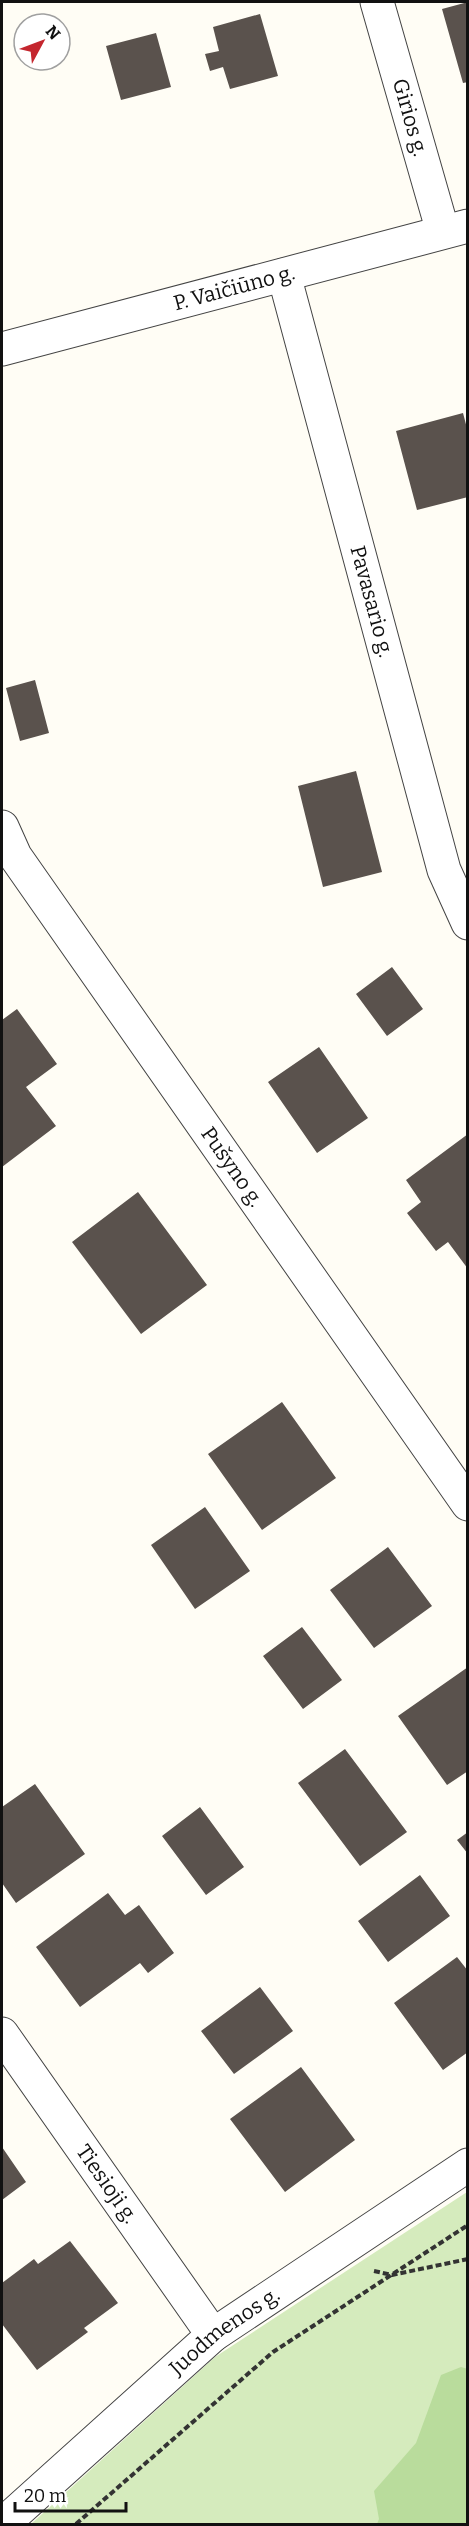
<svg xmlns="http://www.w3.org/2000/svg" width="469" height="2526" font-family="Bitter,serif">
<rect width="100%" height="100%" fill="#fffdf5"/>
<path fill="#d5ebbd" d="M467,2192V2524H31L215,2357Z"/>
<path fill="#b9dc9c" d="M461,2367L468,2369L467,2524H377L379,2519L374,2491L416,2443L441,2375Z"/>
<path fill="#5a524d" d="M468,2V82L463,83L442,9Z
M260,14L278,76L230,89L223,67L210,71L205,54L219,51L213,27Z
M156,33L171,87L121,100L106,46Z
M463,413L468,432V497L417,510L396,431Z
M35,680L49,733L20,741L6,688Z
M356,771L382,872L323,887L298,786Z
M392,967L423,1009L387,1036L356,994Z
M17,1009L57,1064L26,1087L56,1126L2,1167V1020Z
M319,1047L368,1118L317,1153L268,1082Z
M468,1134V1269L448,1242L436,1251L407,1213L421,1202L406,1180Z
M138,1192L207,1285L141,1334L72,1242Z
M282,1402L336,1478L262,1530L208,1454Z
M205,1507L250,1571L195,1609L151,1545Z
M388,1547L432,1606L374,1648L330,1590Z
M302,1627L342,1680L303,1709L263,1656Z
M468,1667V1771L447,1785L398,1716Z
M345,1749L407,1832L360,1866L298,1783Z
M35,1784L85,1854L16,1903L2,1883V1807Z
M200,1807L244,1867L206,1895L162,1836Z
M468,1832V1854L457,1840Z
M420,1875L450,1916L388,1962L358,1921Z
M108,1893L125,1915L139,1905L174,1953L148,1973L140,1963L80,2007L36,1947Z
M457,1957L468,1971V2052L443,2070L394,2003Z
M260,1987L293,2031L234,2074L201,2031Z
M301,2067L355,2140L285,2192L230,2119Z
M2,2147L26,2182L2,2200Z
M70,2241L118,2303L84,2328L88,2332L37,2370L2,2324V2283L34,2259L38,2264Z"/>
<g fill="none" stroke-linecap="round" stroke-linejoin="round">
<g stroke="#444" stroke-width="35">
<g id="minor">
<path id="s1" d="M377,2L443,232"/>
<path id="s2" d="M284,275L444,870L468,923"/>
<path id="s3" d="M2,349L468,226"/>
<path id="s4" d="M2,827L15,856L468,1504"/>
<path id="s5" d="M2,2034L213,2335"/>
<path id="s6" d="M3,2524L213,2335L468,2165"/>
</g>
</g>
<path stroke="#333" stroke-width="4" stroke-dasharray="6 3" stroke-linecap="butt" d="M374,2271L392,2275L468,2259
M76,2524L273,2352L468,2225"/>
<use href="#minor" stroke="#fff" stroke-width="33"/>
</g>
<g text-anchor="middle" stroke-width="6" stroke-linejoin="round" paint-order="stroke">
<g font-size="21" fill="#111" stroke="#fff">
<text dy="7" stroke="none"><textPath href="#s1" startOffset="120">Girios g.</textPath></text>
<text dy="7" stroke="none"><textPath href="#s3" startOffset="240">P. Vaičiūno g.</textPath></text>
<text dy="7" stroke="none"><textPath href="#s2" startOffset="338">Pavasario g.</textPath></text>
<text dy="7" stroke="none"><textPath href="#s4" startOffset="411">Pušyno g.</textPath></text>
<text dy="7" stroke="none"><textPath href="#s5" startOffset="183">Tiesioji g.</textPath></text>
<text dy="7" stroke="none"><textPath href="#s6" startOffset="294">Juodmenos g.</textPath></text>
</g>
</g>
<rect width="469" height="2526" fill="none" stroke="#111111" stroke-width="6"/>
<g transform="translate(42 42) rotate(49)"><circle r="28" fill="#ffffff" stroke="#a0a0a0" stroke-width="1.5"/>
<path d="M0-4.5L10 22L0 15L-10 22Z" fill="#c4262e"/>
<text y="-9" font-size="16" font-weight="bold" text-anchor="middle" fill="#111111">N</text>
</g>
<path d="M15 2502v9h111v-9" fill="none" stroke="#111111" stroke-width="3"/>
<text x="24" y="2502" font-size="18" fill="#111111" stroke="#ffffff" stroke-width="4.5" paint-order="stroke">20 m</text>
</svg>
